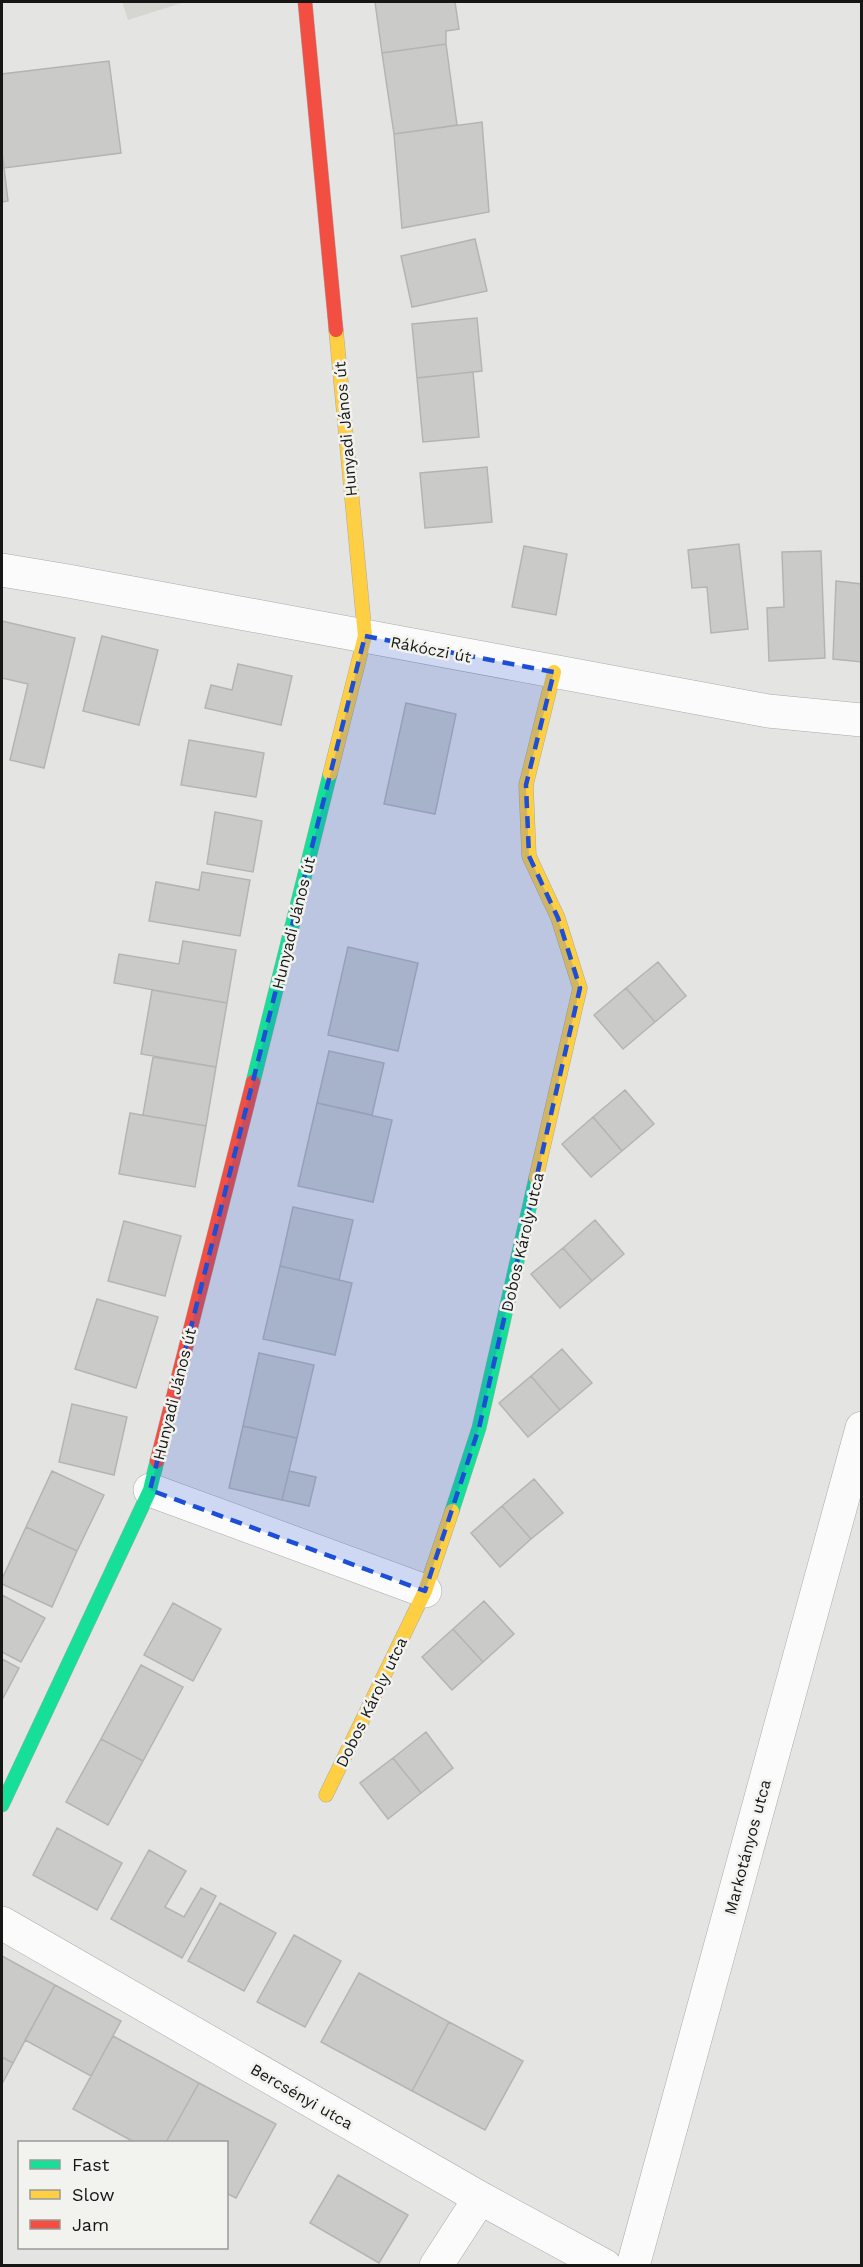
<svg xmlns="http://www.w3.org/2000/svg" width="863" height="2267" font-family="'Work Sans',sans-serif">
<rect width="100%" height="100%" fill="#e4e4e3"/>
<path fill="#d5d6cf" d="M122,2H185L128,20Z"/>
<path fill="#cacbc9" stroke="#b4b4b3" stroke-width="1.5" d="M375,2H455L459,29L446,31V44L382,53Z
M446,44L457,125L394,134L382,53Z
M109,61L121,153L4,168L2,151V74Z
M482,122L489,212L402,228L394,134Z
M2,151L8,201L2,202Z
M475,239L487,291L412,307L401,256Z
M477,318L482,371L417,378L412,324Z
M473,372L479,437L423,442L417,378Z
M487,467L492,522L425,528L420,473Z
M739,544L748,629L711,633L707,587L692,588L688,550Z
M524,546L567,554L556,615L512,607Z
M821,551L825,658L769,661L767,608L784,607L782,552Z
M836,581L862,584V662L833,659Z
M2,621L75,638L44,768L10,760L28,684L2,678Z
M102,636L158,650L139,725L83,711Z
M238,664L292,676L281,725L205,708L211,685L232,690Z
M406,703L456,714L435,814L384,804Z
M189,740L264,753L256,797L181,785Z
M215,812L262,821L253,872L207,864Z
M202,872L250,880L240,936L149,921L156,882L199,890Z
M183,941L236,950L227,1003L114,983L119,954L179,964Z
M348,947L418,963L398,1051L328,1035Z
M658,962L686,996L655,1022L626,988Z
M626,988L655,1022L623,1049L594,1015Z
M152,990L227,1003L216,1067L141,1054Z
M329,1051L384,1063L372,1115L317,1103Z
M153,1057L216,1067L206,1126L143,1115Z
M625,1090L654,1124L622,1151L593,1117Z
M317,1103L392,1120L373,1202L298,1186Z
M130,1113L206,1126L195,1187L119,1174Z
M593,1117L622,1151L591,1177L562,1144Z
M293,1207L353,1220L339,1280L280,1266Z
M595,1220L624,1254L592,1281L563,1248Z
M124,1221L181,1236L165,1296L108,1281Z
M563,1248L592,1281L560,1308L531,1274Z
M280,1266L352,1283L335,1355L263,1339Z
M97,1299L158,1317L136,1388L75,1369Z
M562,1349L592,1383L560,1410L531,1376Z
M259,1353L314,1365L297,1438L243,1426Z
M531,1376L560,1410L528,1437L499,1403Z
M72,1404L127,1417L114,1475L59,1462Z
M243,1426L297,1438L282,1500L229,1488Z
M52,1471L104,1495L77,1551L26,1527Z
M289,1471L316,1477L309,1506L282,1500Z
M534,1479L563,1513L531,1539L502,1506Z
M502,1506L531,1539L500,1567L471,1533Z
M26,1527L77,1551L52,1607L2,1584V1579Z
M2,1595L45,1618L21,1662L2,1652Z
M484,1601L514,1634L483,1662L453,1629Z
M173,1603L221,1629L193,1681L144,1655Z
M453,1629L483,1662L452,1690L422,1657Z
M2,1659L19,1668L2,1700Z
M141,1665L183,1687L143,1761L101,1739Z
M426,1732L453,1768L421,1793L393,1758Z
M101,1739L143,1761L108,1825L66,1802Z
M393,1758L421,1793L388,1819L360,1783Z
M57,1828L122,1863L97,1910L33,1875Z
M149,1850L186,1871L165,1907L184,1917L201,1888L216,1896L182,1958L111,1919Z
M220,1903L276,1933L244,1991L188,1961Z
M294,1935L341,1961L305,2027L257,2002Z
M2,1956L55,1985L13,2063L2,2057Z
M359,1973L449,2022L412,2091L321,2042Z
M55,1985L121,2021L91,2076L25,2040Z
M449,2022L523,2061L485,2130L412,2091Z
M113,2036L199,2083L166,2142H134L73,2109Z
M2,2057L13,2063L2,2084Z
M199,2083L276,2124L236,2198L226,2193V2142H166Z
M338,2175L408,2215L379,2263L310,2223Z"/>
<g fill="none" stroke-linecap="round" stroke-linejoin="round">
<g stroke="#aaaaa9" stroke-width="34">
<path id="street" d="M2,570L68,581L768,711L862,720
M150,1490L425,1591
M2,1923L480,2198L605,2266
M436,2266L480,2198
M633,2266L862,1428"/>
</g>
<g stroke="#aaaaa9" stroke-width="15">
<path id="fast" d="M253,1082L330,774
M452,1511L479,1428L536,1178
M2,1805L150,1490L157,1461"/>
</g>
<g stroke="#aaaaa9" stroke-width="15">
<path id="slow" d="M330,774L365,636L336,330
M536,1178L580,988L558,918L529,856L526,785L554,672
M326,1795L425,1591L452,1511"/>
</g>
<g stroke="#aaaaa9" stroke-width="15">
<path id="jam" d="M305,2L336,330
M157,1461L253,1082"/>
</g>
<use href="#street" stroke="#fbfbfb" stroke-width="33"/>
<use href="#fast" stroke="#16e098" stroke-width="14"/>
<use href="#slow" stroke="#ffcf43" stroke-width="14"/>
<use href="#jam" stroke="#f24e42" stroke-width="14"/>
</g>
<path fill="#1d4ed8" fill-opacity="0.2" stroke="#1d4ed8" stroke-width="4.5" stroke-dasharray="12 8" stroke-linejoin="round" d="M365,636L554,672L526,785L529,856L558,918L580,988L479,1428L425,1591L150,1490Z"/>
<g text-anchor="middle" stroke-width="5" stroke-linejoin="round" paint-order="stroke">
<g font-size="16" fill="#161615" stroke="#f2f2ef">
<text transform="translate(345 429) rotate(-95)" y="6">Hunyadi János út</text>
<text transform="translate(431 649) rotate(11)" y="6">Rákóczi út</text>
<text transform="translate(293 923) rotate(-76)" y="6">Hunyadi János út</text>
<text transform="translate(522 1242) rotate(-77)" y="6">Dobos Károly utca</text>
<text transform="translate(174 1394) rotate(-76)" y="6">Hunyadi János út</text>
<text transform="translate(371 1702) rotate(-64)" y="6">Dobos Károly utca</text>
<text transform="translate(747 1847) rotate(-75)" y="6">Markotányos utca</text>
<text transform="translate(302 2096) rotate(30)" y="6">Bercsényi utca</text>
</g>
</g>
<rect width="863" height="2267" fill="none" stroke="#161615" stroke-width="6"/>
<rect x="18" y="2141" width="210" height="108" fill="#f2f2ef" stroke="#9a9a98" stroke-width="1.5"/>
<rect x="30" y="2160" width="30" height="9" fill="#16e098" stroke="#9a9a98" stroke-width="1.5"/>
<text x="72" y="2171" font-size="18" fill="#161615">Fast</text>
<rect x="30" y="2190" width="30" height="9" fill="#ffcf43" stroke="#9a9a98" stroke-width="1.5"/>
<text x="72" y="2201" font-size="18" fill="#161615">Slow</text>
<rect x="30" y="2220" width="30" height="9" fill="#f24e42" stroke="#9a9a98" stroke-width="1.5"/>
<text x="72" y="2231" font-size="18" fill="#161615">Jam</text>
</svg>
